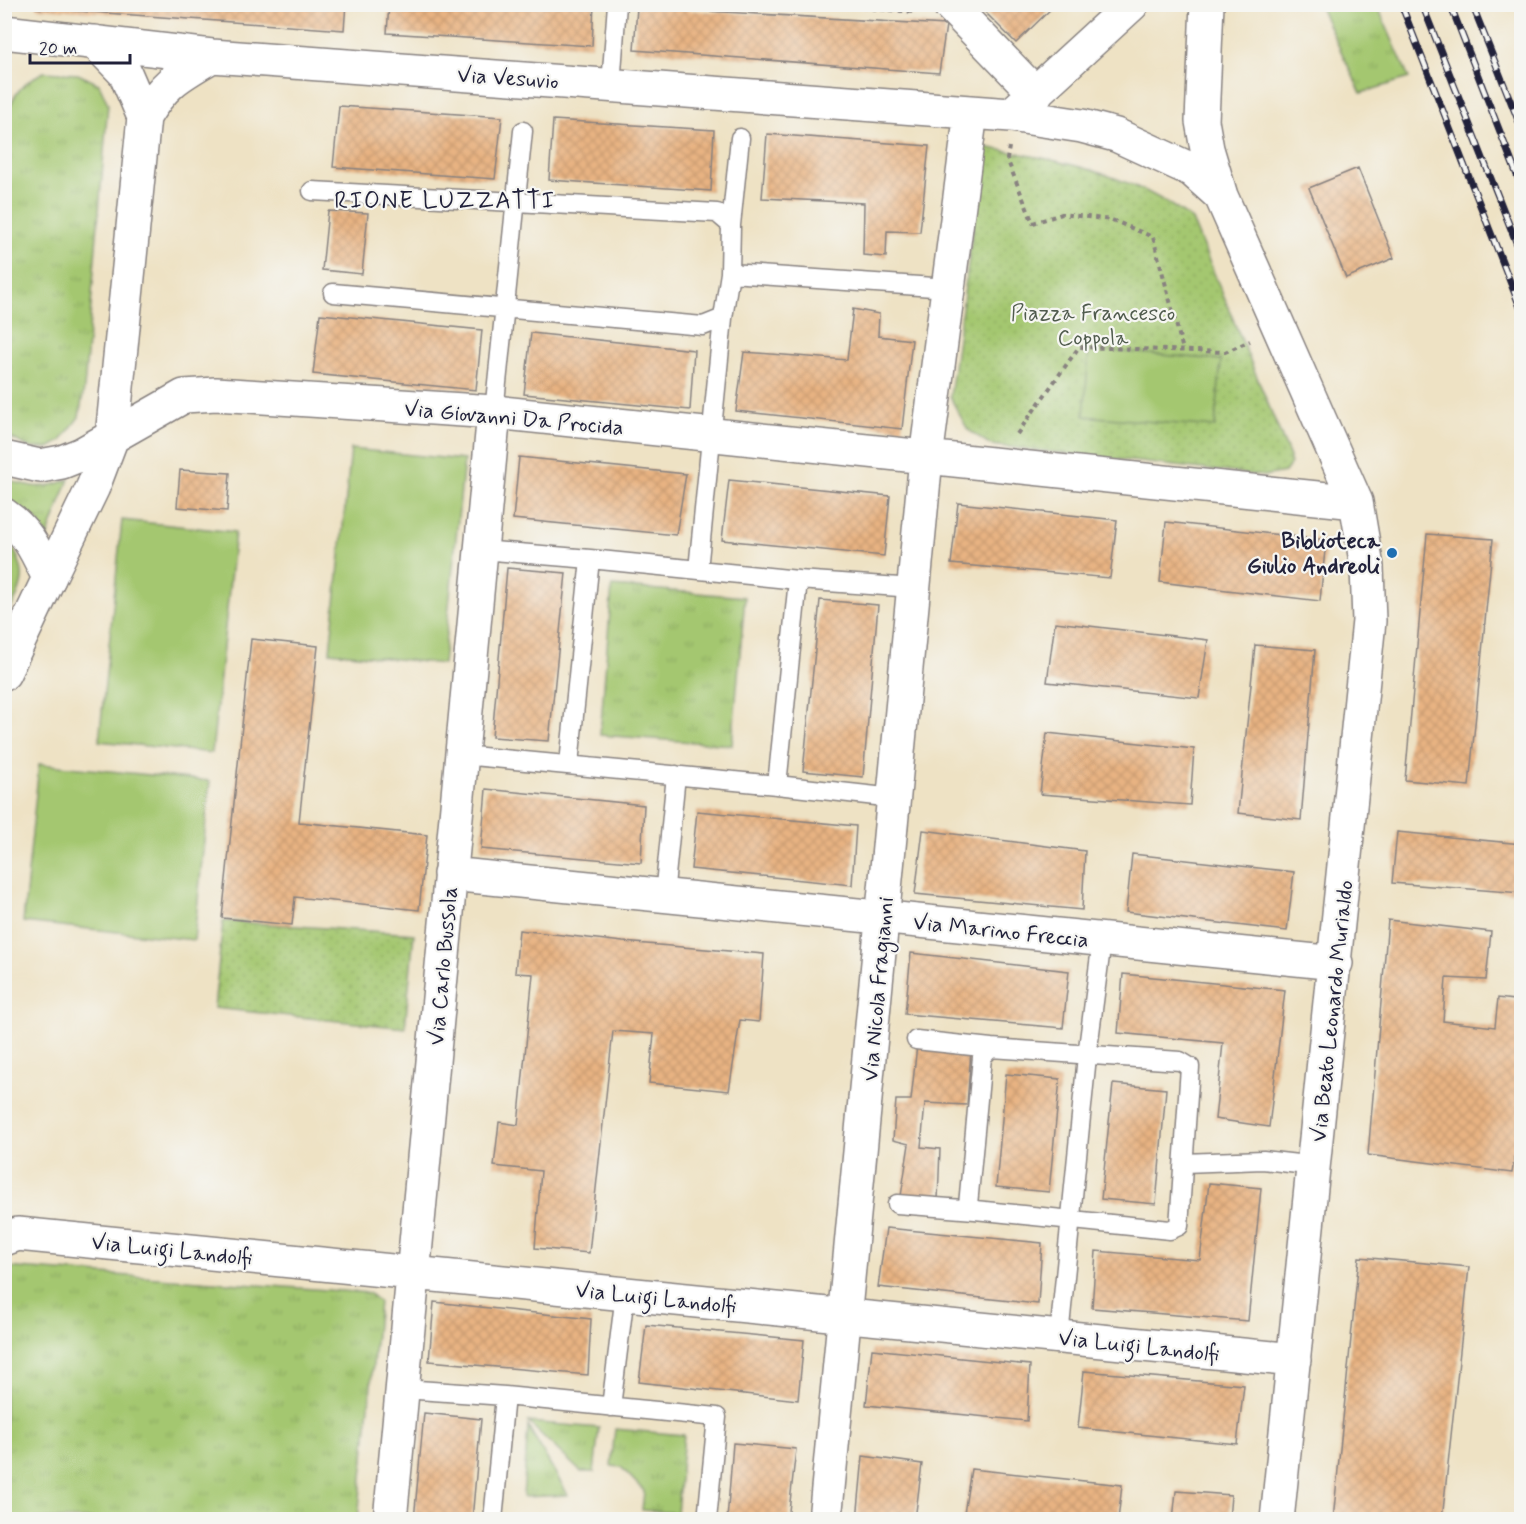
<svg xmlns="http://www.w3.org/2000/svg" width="1526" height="1524" font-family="Mynerve,sans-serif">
<defs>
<pattern id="grass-tufts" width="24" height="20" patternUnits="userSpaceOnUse" patternTransform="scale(1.5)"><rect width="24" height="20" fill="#a4c770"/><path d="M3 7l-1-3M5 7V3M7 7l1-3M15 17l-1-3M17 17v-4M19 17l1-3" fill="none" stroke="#8dab62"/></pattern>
<pattern id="park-dots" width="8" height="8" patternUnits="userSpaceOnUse" patternTransform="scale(1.5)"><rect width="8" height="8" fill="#a4c770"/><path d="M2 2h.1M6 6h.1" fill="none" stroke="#8dab62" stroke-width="1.8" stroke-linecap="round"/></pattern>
<pattern id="building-cross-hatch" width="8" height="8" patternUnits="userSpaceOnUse" patternTransform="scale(1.5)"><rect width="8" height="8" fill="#e8b382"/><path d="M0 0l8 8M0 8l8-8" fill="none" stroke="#c79a71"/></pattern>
</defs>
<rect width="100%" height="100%" fill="#f6f6f2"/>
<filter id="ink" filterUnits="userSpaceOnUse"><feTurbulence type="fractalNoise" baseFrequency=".0167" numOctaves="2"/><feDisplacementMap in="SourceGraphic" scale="12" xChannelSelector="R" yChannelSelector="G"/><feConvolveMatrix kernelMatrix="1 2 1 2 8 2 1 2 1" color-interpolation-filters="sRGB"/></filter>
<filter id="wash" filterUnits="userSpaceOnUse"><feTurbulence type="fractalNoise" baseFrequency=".008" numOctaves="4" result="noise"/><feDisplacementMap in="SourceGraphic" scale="24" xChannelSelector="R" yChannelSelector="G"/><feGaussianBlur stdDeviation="1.35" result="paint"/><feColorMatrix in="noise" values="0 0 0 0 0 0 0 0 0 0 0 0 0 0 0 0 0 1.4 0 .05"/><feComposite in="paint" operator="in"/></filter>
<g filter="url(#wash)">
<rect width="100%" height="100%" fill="#eee2c4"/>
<path fill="url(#grass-tufts)" stroke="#637456" stroke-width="1.5" d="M1319,5H1377L1409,78L1361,93Z
M44,72L78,74L99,84L108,104L84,389L79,417L61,441L49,448H31L5,435L4,150C8,113 6,90 44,72Z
M4,479C32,487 43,491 69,479L47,537L37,521L5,497Z
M4,535C29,568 27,585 5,617Z
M612,586L745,597L732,745L600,735Z
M4,1267L369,1293L379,1302L358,1519H5Z
M528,1422L599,1428L594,1472H581Z
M528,1426L568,1495L523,1497Z
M615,1429L684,1435L677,1513L642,1510L644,1491L621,1467L611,1466Z"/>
<path fill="url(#park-dots)" stroke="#637456" stroke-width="1.5" d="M984,147C1057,160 1133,173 1192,220L1290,457V465L1285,472L1264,476L991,445L968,430L950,397Z
M223,921L414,934L405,1028L214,1008Z"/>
<path fill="#a4c770" stroke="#637456" stroke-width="1.5" d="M1089,349L1221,360L1215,427L1084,416Z
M351,449L464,460L443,664L330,652Z
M122,520L235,532L212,753L99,741Z
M39,764L210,781L194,940L23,922Z"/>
<g id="blocks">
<path fill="url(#building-cross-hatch)" d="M36,4H346L344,30L36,8Z
M389,4H594L592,46L387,33Z
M987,4H1056L1016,43L982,9Z
M637,7L946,25L939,73L634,50Z
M339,106L502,117L495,179L333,167Z
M553,120L714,130L711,191L549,180Z
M767,134L929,146L920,232L887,231L886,257L863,255L864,203L762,198Z
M1358,168L1394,258L1346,278L1309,188Z
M328,211L368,213L362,274L322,270Z
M853,309L879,314L878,336L912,340L902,429L736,411L744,352L847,360Z
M320,314L482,330L476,390L313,374Z
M531,333L694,350L690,410L524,394Z
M519,457L686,474L676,535L513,519Z
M180,470L230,473L227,511L177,507Z
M729,480L890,496L884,556L722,540Z
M958,503L1117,520L1110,578L951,564Z
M1166,522L1326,540L1320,601L1160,582Z
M1427,534L1493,539L1469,786L1405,780Z
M507,568L566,573L549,741L492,737Z
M820,600L878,605L863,777L803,771Z
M1055,622L1208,640L1199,698L1047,682Z
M251,639L318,646L299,822L427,835L419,910L295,897L292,925L222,918Z
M1255,645L1315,650L1301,820L1238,813Z
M1047,733L1194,749L1190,805L1040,794Z
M486,789L644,805L641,863L481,849Z
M697,811L856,826L852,885L691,869Z
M923,830L1085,851L1082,910L915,894Z
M1397,832L1522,844V893L1392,883Z
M1132,854L1294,872L1287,931L1126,912Z
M1388,920L1491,932L1486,980L1446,978L1443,1021L1495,1027L1498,998L1522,1001V1111L1512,1173L1368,1155Z
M519,930L623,942L764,954L759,1022L740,1020L729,1091L649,1083L654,1034L613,1031L589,1253L535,1248L541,1171L494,1166L499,1122L518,1125L533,974L515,973Z
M911,953L1069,971L1063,1028L905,1014Z
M1123,974L1285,990L1269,1127L1215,1119L1223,1043L1118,1033Z
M917,1045L971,1050L967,1105L925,1103L921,1147L940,1149L938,1200L901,1196L909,1144L893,1140L896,1100H911Z
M1006,1074L1060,1079L1049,1192L996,1187Z
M1113,1084L1166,1089L1156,1204L1101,1199Z
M1209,1183L1261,1188L1248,1321L1092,1308L1096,1251L1200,1260Z
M886,1228L1042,1243L1038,1304L878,1287Z
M1359,1257L1469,1267L1442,1520H1333Z
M434,1302L591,1319L588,1375L429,1361Z
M646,1325L804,1340L798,1400L639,1382Z
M872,1349L1030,1365L1027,1421L866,1405Z
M1084,1371L1244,1385L1237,1444L1078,1428Z
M424,1413L481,1419L472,1520H414Z
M733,1443L796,1449L788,1520H727Z
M863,1456L922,1464L915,1520H857Z
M971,1469L1122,1485L1118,1520H963Z
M1176,1491L1231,1495L1229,1520H1173Z"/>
</g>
</g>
<g filter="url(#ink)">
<use href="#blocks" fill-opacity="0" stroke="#888280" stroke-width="1.5"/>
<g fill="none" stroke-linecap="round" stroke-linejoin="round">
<g stroke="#888280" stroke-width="21">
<path id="lane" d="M611,85L617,4
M312,191L717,213L731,225L730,273L948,288
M731,225L740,138
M333,293L703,326L723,318L730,273
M494,412L523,131
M481,550L590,559
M698,570L723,318
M798,580L914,588
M462,755L777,785L798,580L590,559L569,764
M777,785L894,798
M664,896L676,775
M916,1040L991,1048
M991,1048L1180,1061L1190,1067L1179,1226L1170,1230L975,1210L968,1205L982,1057Z
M1184,1163L1263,1160L1315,1166
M897,1204L975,1210
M1059,1337L1087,1056L1102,940
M403,1389L505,1396
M611,1407L625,1294
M493,1520L505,1396L717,1417L707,1520"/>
</g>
<g stroke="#888280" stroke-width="36">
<path id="street" d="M949,4L1036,94
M1207,4L1202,121L1207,149L1221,196
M4,32L212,56L1011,115L1082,126L1116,135L1192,170L1221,196L1356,502L1367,567L1369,621L1277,1520
M1011,115L1132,4
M144,117C165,82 178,76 212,56
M4,458L40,466L62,462L82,454L184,396L216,394L494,412L1356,502
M49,578L93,487L112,437L144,117L125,73L95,42
M450,874L1336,963
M4,1239L18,1234L1294,1360
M390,1520L494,412
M825,1520L926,458L971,112"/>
</g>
<g stroke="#888280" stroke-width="36">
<path id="primary" d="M4,515C28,531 37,553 49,578L4,673"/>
</g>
<path stroke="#888280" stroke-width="4" stroke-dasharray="4.5 4.5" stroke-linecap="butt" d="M809,4L916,12
M1009,147L1007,159L1033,223L1062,214L1112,220L1153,237L1183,350
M1017,434L1079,347L1225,352L1250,341"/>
<use href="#lane" stroke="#fff" stroke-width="18"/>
<use href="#street" stroke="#fff" stroke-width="33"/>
<use href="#primary" stroke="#fff" stroke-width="33"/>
<g stroke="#22223b" stroke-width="7">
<path id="rail" d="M1401,4L1522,312
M1422,4L1522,257
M1450,4L1522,188
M1472,4L1522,130"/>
</g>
<use href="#rail" stroke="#f6f6f2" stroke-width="4.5" stroke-dasharray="14" stroke-linecap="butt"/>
</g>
</g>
<circle fill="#1f6fb2" stroke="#f6f6f2" stroke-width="2" cx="1392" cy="553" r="6"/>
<g text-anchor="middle" stroke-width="4.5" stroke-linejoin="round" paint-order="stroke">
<g font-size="22" fill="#22223b" stroke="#f6f6f2">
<text transform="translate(508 77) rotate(4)" y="8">Via Vesuvio</text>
<text transform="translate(514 417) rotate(5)" y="8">Via Giovanni Da Procida</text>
<text transform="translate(1001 930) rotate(6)" y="8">Via Marino Freccia</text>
<text transform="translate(442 966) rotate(-85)" y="8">Via Carlo Bussola</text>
<text transform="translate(877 989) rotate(-85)" y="8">Via Nicola Fragianni</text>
<text transform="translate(1331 1011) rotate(-84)" y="8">Via Beato Leonardo Murialdo</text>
<text transform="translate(172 1249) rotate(6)" y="8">Via Luigi Landolfi</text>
<text transform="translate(656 1297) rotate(6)" y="8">Via Luigi Landolfi</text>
<text transform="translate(1139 1345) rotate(6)" y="8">Via Luigi Landolfi</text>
</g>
<g font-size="22" fill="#505c4e" stroke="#f6f6f2">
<text x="1093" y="320">Piazza Francesco<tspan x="1093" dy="25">Coppola</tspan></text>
</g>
<g font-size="22" font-weight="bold" fill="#22223b" stroke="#f6f6f2" text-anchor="end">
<text x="1380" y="548">Biblioteca<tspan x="1380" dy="25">Giulio Andreoli</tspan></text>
</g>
<g font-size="24" letter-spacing="1.5" fill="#22223b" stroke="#f6f6f2">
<text x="445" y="208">RIONE LUZZATTI</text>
</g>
</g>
<rect width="1526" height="1524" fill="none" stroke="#f6f6f2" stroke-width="24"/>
<path d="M30 54v9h100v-9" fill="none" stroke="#22223b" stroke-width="3"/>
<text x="39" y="54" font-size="18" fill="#22223b" stroke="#f6f6f2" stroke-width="4.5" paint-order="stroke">20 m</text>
</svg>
